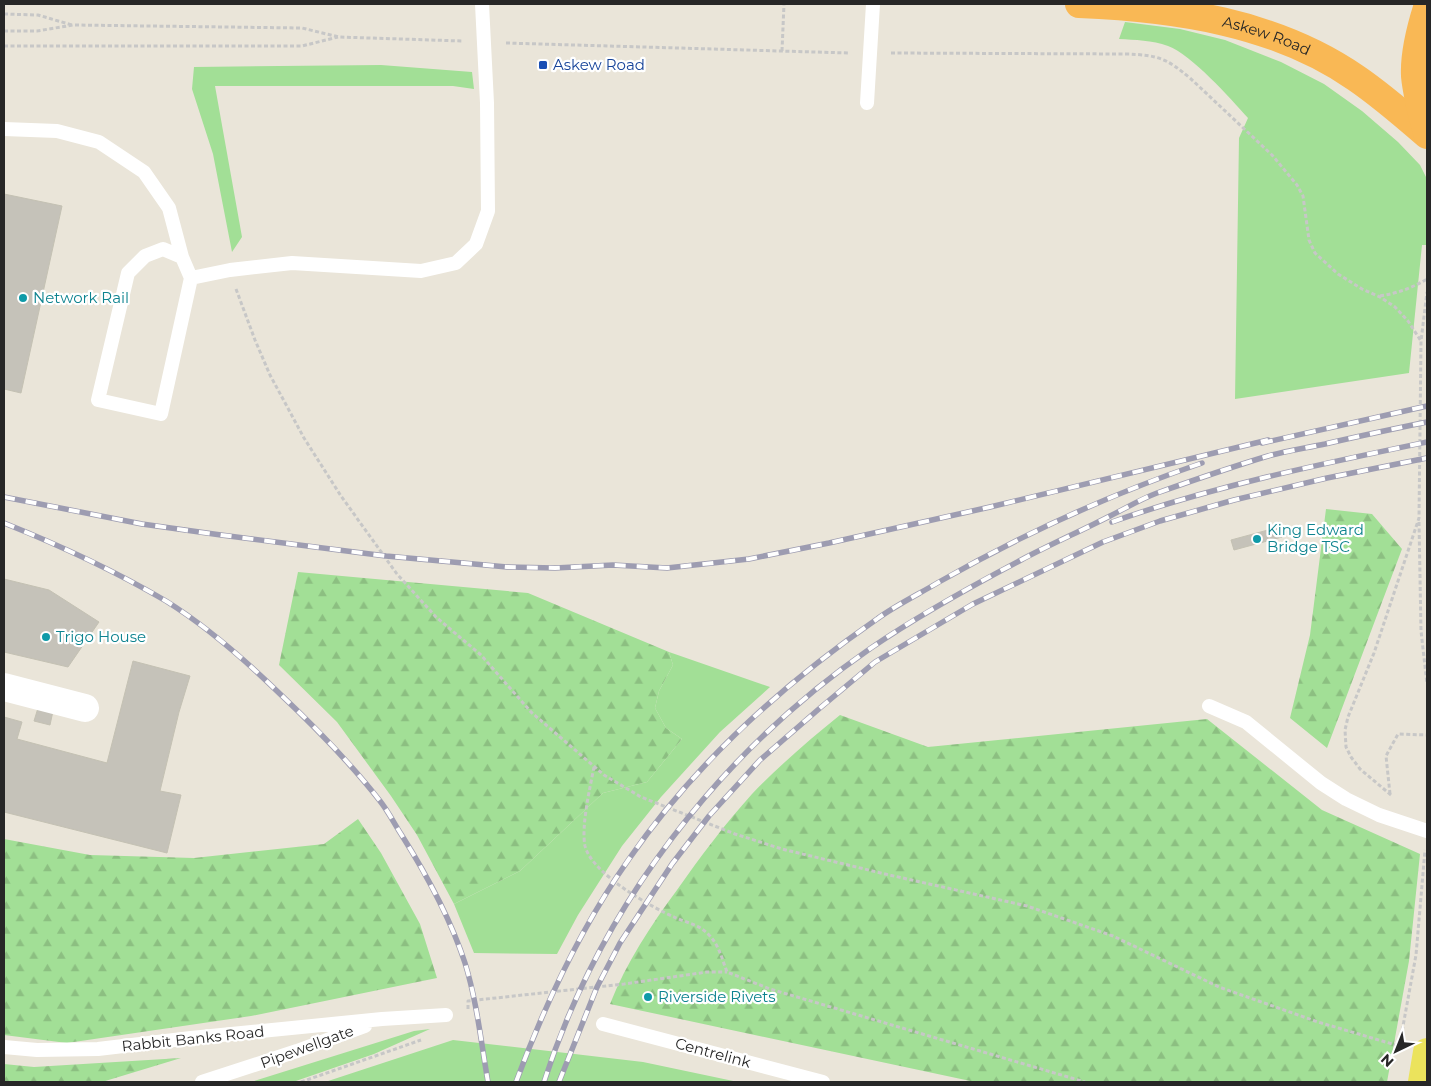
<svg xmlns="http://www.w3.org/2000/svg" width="1431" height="1086" font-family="Montserrat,sans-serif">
<defs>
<pattern id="forest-firs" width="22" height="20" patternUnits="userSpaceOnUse" patternTransform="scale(1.25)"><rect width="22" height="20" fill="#a2df96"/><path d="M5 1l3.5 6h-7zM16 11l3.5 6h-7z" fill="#8cbf81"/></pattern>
</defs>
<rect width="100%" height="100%" fill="#eae5d9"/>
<path fill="#a2df96" d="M1125,22L1180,29L1225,40L1281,62L1324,84L1362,111L1398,142L1420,165L1427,179V245H1422L1409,373L1235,399L1239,138L1248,118C1230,98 1192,55 1168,46C1152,40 1135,40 1119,39Z
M381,65L472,72L474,89L453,86H215L242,237L232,252L213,154L192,89L194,67Z
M669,652L770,687L720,732L661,797L622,846L578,915L557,954L474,953L454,904L520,871L603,793L647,782L682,739L666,728L655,708L659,691L673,665Z
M430,1029L374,1054L293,1082H251L414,1031Z
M453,1040L643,1062L738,1082H325Z"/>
<path fill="url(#forest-firs)" d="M1326,509L1372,514L1402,549L1327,748L1290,718L1310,635Z
M298,572L528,593L669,652L673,665L659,691L655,708L666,728L682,739L647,782L603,793L520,871L454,904L417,835L391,796L337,722L279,665Z
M840,715L928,747L1207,719L1322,810L1420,854L1409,961L1387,1082H975L610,1004C626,963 651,925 677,890C700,857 725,824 752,794C779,766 809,740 840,715Z
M358,819L381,853L420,924L437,978L251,1016L67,1043L4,1035V839L90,855L194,858L324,844Z
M181,1058L102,1082H4V1064L34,1067Z"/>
<path fill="#c5c2b9" stroke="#c4c1b3" d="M4,194L62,206L21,393L4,389Z
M1279,527L1282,537L1234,550L1231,540Z
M4,579L49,590L99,622L68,667L4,652Z
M133,661L190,676L179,712L160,791L181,795L167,853L4,812V717L22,722L17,739L107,763Z
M38,708L53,711L50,725L34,721Z"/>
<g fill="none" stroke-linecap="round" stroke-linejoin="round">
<path stroke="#c7c7c7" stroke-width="3" stroke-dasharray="4 2.5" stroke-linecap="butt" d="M4,14L38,15L72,25
M4,31H37L73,25L302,28L339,37L462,41
M506,43L849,53
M4,46H302L338,37
M782,51L784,4
M891,53L1126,54C1158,55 1166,58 1190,78L1272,155L1297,185L1303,196L1309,240L1315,253L1338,274L1362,289L1380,297L1395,307L1408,321L1421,341
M236,289L255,340L270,375L304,438L341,496L397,574L436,617L481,655L531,712L604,775L641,797L735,834L782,849L885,874L1027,906L1113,936L1219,987L1318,1022L1399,1046
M1380,296C1398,293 1412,288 1427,279
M1419,522L1421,631L1427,684
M594,767C590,788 581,826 585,846C592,874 651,907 676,918C688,923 700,925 709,935C719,945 722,959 727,972L770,989L1085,1082
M1390,794L1386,756L1398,734L1427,735
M1391,795L1360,769L1351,757L1346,747L1345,730L1348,717L1374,653L1419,518L1421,341L1427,292
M468,1009V1001L624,984L707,972H727
M1401,1037L1416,955L1425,850
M301,1082L421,1040"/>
<path stroke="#fff" stroke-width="14" d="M867,103L873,4
M4,129L57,131L99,142L144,172L169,208L182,257L191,278L230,270L292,263L421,271L456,263L476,244L488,211L487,103L482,4
M182,257L163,249L145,256L128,273L98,400L161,414L191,278
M1209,706L1246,722L1321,783L1346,799L1379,815L1427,831
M603,1024L823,1082
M4,1047L37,1050L98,1049L191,1038L382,1019L446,1015
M202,1082L297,1051L365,1026"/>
<path stroke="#fff" stroke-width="28" d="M4,687L85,708"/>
<path stroke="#ebe35c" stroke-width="28" d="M1422,1082L1427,1052"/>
<g stroke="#f9b855" stroke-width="28">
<path id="s1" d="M1079,4C1175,8 1275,22 1356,78C1381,95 1404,115 1427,135"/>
<path d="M1427,8C1421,27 1414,56 1415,76C1417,96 1422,114 1427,133"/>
</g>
<g stroke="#9d9cb1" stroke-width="5.5">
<path id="rail" d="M1262,443L1427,406
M4,497L142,524L221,535L386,556L507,567L555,568L613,565L667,568L749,559L829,543L990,507L1268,440
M1112,522C1214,486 1321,464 1427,442
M4,523C59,545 115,571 166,601C206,626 244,659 278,692C314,726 349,761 380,801C388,811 394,823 401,834C425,872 451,920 465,963C477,1002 481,1042 488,1082
M516,1082C545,1004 581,927 629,859C694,765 783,684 877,619C896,605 919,594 939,582C1023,534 1111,494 1202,463
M544,1082C600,907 720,752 871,648C919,615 970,587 1021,560C1051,544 1081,531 1110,516C1126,508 1141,499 1157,493C1194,480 1231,467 1268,456C1286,451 1306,448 1325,444C1359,436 1393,429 1427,422
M559,1082L597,987L620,943L672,864L709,816L760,760L820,708L875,662L973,604L1103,542L1160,521L1234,500L1327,478L1427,458"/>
</g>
<use href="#rail" stroke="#fff" stroke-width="4" stroke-dasharray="11" stroke-linecap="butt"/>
</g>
<rect fill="#1a4fb4" stroke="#fff" stroke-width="2" x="538" y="60" width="10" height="10" rx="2.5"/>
<g fill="#0f9aa8" stroke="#fff" stroke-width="2">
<circle cx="23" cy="298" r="5"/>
<circle cx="1257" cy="539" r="5"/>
<circle cx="46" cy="637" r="5"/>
<circle cx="648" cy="997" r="5"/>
</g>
<g text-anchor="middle" stroke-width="4.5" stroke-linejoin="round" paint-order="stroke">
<g font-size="15" fill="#272727" stroke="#fff">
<text dy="5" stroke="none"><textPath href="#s1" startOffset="191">Askew Road</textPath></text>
<text transform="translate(193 1039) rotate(-6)" y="5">Rabbit Banks Road</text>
<text transform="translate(307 1047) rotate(-20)" y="5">Pipewellgate</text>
<text transform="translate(713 1053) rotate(15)" y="5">Centrelink</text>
</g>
<g font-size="15" fill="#164399" stroke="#fff" text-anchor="start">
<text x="553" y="70">Askew Road</text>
</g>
<g font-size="15" fill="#0d838f" stroke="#fff" text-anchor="start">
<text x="33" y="303">Network Rail</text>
<text x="1267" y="535">King Edward<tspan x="1267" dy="17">Bridge TSC</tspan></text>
<text x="56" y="642">Trigo House</text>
<text x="658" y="1002">Riverside Rivets</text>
</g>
</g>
<rect width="1431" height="1086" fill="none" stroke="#272727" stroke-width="10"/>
<g transform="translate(1396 1051) rotate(223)" stroke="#ffffff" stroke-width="4" paint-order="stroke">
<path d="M0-4L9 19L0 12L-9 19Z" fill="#272727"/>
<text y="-8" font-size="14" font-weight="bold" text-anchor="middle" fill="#272727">N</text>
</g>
</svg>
